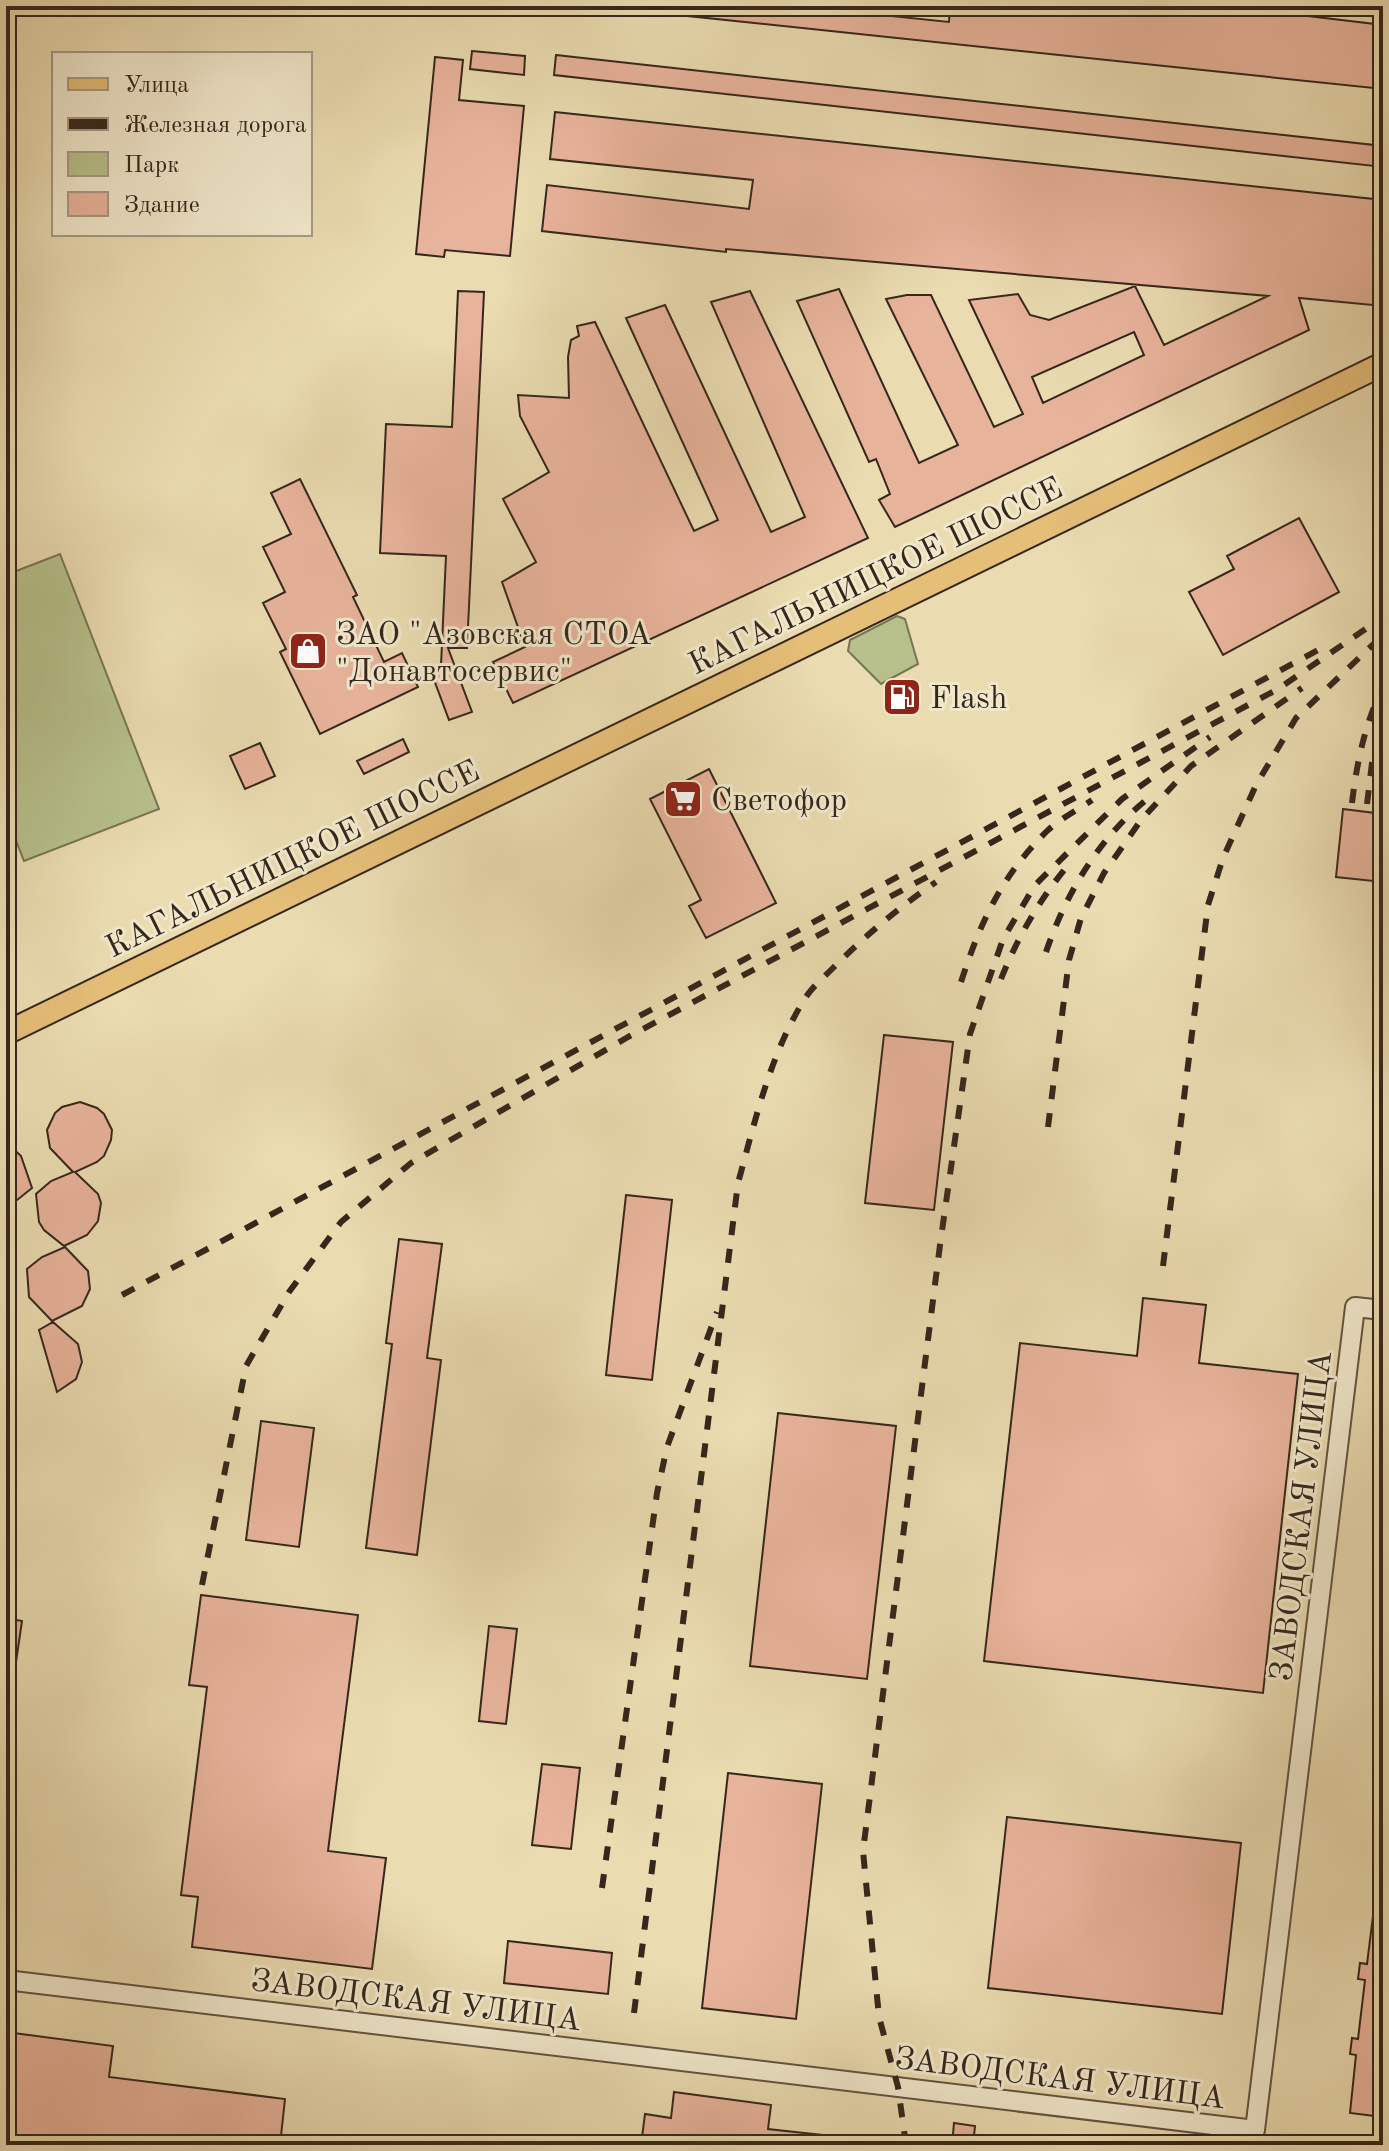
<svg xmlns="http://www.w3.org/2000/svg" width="1389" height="2151" font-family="'Old Standard TT',serif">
<rect width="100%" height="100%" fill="#eadbb0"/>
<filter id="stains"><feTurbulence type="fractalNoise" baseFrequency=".0025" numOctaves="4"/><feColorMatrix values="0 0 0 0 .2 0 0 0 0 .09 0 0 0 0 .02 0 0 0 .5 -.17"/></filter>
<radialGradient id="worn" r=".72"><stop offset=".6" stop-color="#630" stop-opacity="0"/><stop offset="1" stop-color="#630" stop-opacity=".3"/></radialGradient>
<path fill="#b7c08b" stroke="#767454" stroke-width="2" d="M60,554L159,809L24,861L6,815V575Z
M897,616L905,619L918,664L881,684L848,651L850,640Z"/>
<path fill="#e8b39b" stroke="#35271c" stroke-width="2" fill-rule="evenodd" d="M689,6H794L949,22L950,6H1224L1383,25V89L688,16Z
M472,51L525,56L524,75L470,69Z
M556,55L1383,146V167L554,75Z
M435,57L463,60L459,100L524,106L510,256L445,250L444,257L416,254Z
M555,112L1383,200V306L1299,298L1309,330L895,527L879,500L890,494L876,459L869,462L797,301L839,289L919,463L958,445L886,299L907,295H931L994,427L1023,414L969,300L1018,294L1030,315L1049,320L1135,286L1164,345L1268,296L726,249V252L542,231L547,185L749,209L753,180L550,159ZM1134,332L1144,355L1043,403L1032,377Z
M458,291L484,292L467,648H448L472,712L449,720L430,669L441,665L446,556L380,553L386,424L452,427Z
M750,291L868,538L513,703L493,662L525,647L502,582L536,562L503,499L549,472L520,416L518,395L569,398L568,357L571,340L579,336L577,326L595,322L694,531L718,520L626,318L665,305L771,532L805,517L711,302Z
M300,479L357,595L353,597L384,662L402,653L418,687L320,734L280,652L286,649L263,603L285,592L263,547L291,534L271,493Z
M1299,518L1339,592L1223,655L1189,592L1234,569L1227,556Z
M909,682L918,701L894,713L885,693Z
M403,739L409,752L364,774L357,761Z
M260,743L275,776L245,789L230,756Z
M709,769L776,903L706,938L689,906L701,900L650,799Z
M1343,809L1383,814V882L1336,877Z
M884,1035L953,1042L934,1210L865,1203Z
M80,1102L97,1108L104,1114L112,1130L111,1140L104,1156L97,1162L75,1172L98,1194L101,1203L98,1221L87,1235L64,1246L44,1230L39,1222L36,1194L51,1181L73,1172L50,1148L47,1130L55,1113L62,1107Z
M6,1142L21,1156L32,1188L6,1209Z
M626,1195L672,1200L652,1380L606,1375Z
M399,1239L442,1244L427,1358L441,1360L417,1555L366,1548L392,1344L386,1343Z
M65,1247L88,1271L90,1289L82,1306L52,1321L29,1297L27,1269L42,1257Z
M1143,1298L1206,1305L1199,1363L1298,1374L1263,1693L984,1661L1020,1343L1137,1356Z
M53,1322L78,1344L82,1362L76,1379L57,1392L39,1330Z
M778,1413L896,1426L867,1679L750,1666Z
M261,1421L314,1428L299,1547L246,1540Z
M201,1595L358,1615L328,1851L386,1858L372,1969L192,1947L198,1897L181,1895L207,1687L189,1685Z
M6,1618L22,1621L15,1669L6,1668Z
M489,1626L517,1629L506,1724L479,1721Z
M542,1764L580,1768L571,1849L532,1845Z
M728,1773L822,1784L796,2019L702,2008Z
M1007,1817L1241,1843L1222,2014L988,1988Z
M1373,1916H1383V2117L1350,2113L1356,2055L1350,2054L1352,2038L1358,2039L1365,1980L1358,1979L1360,1963L1367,1964Z
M508,1941L612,1953L608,1994L504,1983Z
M6,2032L113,2046L109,2077L285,2099L280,2145H6Z
M674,2092L771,2105L768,2129L822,2135L821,2145H641L645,2114L671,2118Z
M954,2123L975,2126L973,2145H952Z"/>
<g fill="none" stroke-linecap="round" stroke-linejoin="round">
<g stroke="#625441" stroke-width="22">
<path id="minor" d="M6,1980L1255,2130L1355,1307L1383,1310"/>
</g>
<g stroke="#35271c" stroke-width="26">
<path id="major" d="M6,1033L1383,364"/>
</g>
<use href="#minor" stroke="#f1e8cc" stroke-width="18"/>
<use href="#major" stroke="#e5be78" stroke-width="22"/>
<path stroke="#35271c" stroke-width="6" stroke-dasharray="14 14" stroke-linecap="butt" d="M1352,803C1357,761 1365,724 1383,686
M1367,804L1372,763L1383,718
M1046,952C1066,893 1100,836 1150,797
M1001,979C1017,939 1038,902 1065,869
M961,982C980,923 1001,877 1046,832C1059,819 1078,810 1092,800
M1048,1127L1069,960L1081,918L1104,873L1141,820L1191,766L1302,688
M1163,1266L1208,905L1223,858L1256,785L1296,718L1383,635
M122,1295L1320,649
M202,1585L246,1366L289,1292L341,1222L411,1163L628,1037L1278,689L1383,617
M602,1888L657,1493L667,1447L717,1312
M634,2013L738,1183C755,1121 770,1055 804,1000C811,988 823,978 833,968C865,936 898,908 936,882
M906,2145L898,2087L879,2017L863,1851L940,1245L970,1034L1003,939L1035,885L1122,799L1210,737"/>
</g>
<defs>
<g id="shop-square" transform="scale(2)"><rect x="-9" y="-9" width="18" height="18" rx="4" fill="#8f2418" stroke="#f1e8cc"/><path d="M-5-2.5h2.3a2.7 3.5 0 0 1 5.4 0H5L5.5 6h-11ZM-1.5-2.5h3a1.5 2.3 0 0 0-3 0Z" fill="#fff"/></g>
<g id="fuel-square" transform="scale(2)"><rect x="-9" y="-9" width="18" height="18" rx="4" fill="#8f2418" stroke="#f1e8cc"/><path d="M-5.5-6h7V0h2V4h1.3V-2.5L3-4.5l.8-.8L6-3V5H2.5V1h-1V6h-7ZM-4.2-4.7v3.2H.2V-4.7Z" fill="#fff"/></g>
<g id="supermarket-square" transform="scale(2)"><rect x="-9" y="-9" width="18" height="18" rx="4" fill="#8f2418" stroke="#f1e8cc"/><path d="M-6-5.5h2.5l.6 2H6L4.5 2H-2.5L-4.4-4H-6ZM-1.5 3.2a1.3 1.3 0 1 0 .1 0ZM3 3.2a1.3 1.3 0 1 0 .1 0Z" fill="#fff"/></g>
</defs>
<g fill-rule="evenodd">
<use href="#shop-square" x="308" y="651"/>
<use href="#fuel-square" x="902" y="697"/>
<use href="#supermarket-square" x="683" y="799"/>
</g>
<g text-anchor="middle" stroke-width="6" stroke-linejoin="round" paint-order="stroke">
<g font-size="32" fill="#35271c" stroke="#f1e8cc">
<text transform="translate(875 575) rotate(-26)" y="11">КАГАЛЬНИЦКОЕ ШОССЕ</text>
<text transform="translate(292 858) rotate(-26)" y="11">КАГАЛЬНИЦКОЕ ШОССЕ</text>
<text transform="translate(1300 1516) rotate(-83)" y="11">ЗАВОДСКАЯ УЛИЦА</text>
<text transform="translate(416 1999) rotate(7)" y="11">ЗАВОДСКАЯ УЛИЦА</text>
<text transform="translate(1060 2077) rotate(7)" y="11">ЗАВОДСКАЯ УЛИЦА</text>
</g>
<g font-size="32" fill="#35271c" stroke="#f1e8cc" text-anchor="start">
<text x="336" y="644">ЗАО "Азовская СТОА<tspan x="336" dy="37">"Донавтосервис"</tspan></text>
<text x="930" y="708">Flash</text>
<text x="711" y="810">Светофор</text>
</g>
</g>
<rect width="1389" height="2151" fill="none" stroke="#eadbb0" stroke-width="32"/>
<rect x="8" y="8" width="1373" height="2135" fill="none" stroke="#35271c" stroke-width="4"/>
<rect x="16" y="16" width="1357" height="2119" fill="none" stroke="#35271c" stroke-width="2"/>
<rect x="52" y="52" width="260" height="184" fill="#f1e8cc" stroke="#a69b86" stroke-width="2"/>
<rect x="68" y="78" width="40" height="12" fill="#e5be78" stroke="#a69b86" stroke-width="2"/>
<text x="124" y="92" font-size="24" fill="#35271c">Улица</text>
<rect x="68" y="118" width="40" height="12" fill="#35271c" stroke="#a69b86" stroke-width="2"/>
<text x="124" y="132" font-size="24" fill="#35271c">Железная дорога</text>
<rect x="68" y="152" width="40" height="24" fill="#b7c08b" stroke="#a69b86" stroke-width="2"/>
<text x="124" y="172" font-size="24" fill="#35271c">Парк</text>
<rect x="68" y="192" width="40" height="24" fill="#e8b39b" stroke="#a69b86" stroke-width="2"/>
<text x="124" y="212" font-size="24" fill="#35271c">Здание</text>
<rect width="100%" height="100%" filter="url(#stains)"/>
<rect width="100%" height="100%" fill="url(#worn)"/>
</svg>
